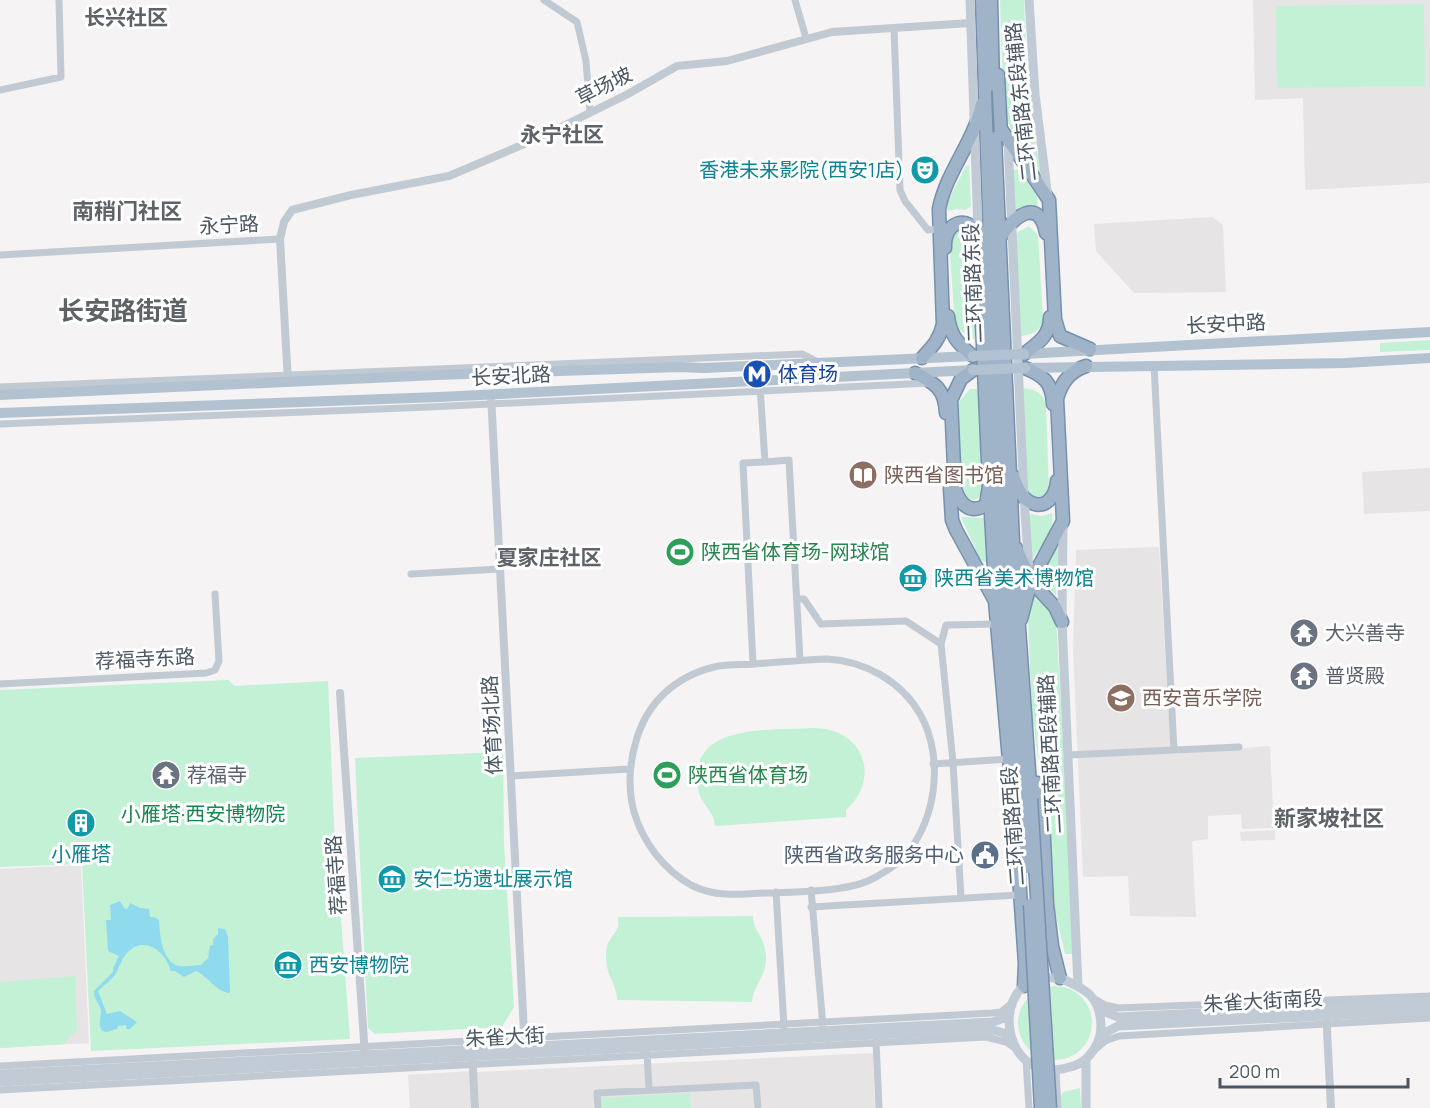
<svg xmlns="http://www.w3.org/2000/svg" width="1430" height="1108" font-family="Manrope,'Noto Sans SC',sans-serif">
<rect width="100%" height="100%" fill="#f5f3f3"/>
<path fill="#e6e4e5" d="M1253,0H1430V183L1305,190L1303,98L1255,100Z
M1212,217L1223,225L1226,292L1134,293L1096,251L1094,224Z
M1430,468V511L1364,514L1362,472Z
M1159,547L1171,754L1270,746L1274,828L1242,829L1241,814L1208,816V839L1192,841L1196,917L1130,916L1128,876L1083,877L1073,649L1076,550Z
M1275,830V840L1241,841L1240,832Z
M81,865L89,1043L0,1048V869Z
M873,1053L875,1108H479L477,1072Z
M471,1071L473,1108H410L408,1075Z"/>
<path fill="#c3f1d5" d="M1000,0H1024L1028,99L1017,130L1012,132L1004,111Z
M1424,4L1425,86L1277,88L1276,6Z
M1032,124L1042,179L1021,148Z
M969,165L971,206L966,210L957,209L947,211V203L966,166Z
M1018,169L1037,196L1038,208L1023,206L1015,210L1013,170Z
M1029,226L1038,235L1043,319C1040,332 1032,335 1020,336L1015,238L1018,232Z
M960,227L974,232L979,339H972L957,328L954,313L949,238Z
M1430,340V350L1380,352V343Z
M1022,388C1035,389 1042,392 1046,405L1049,492L1041,499L1030,497L1026,490Z
M970,389H980L984,492C974,506 966,499 960,487L958,403Z
M1052,513C1056,529 1041,546 1033,558L1030,556L1028,517L1031,514L1042,516Z
M961,517L984,518L987,563L980,559Z
M1060,548L1056,595L1038,577L1053,549Z
M1033,588L1056,618L1073,922L1072,954H1065L1053,903L1048,828L1032,714L1028,617Z
M228,680L235,686L328,681L334,825L350,1039L91,1051L82,864L0,867V690Z
M813,728C863,728 882,777 846,810V817L715,826C714,809 701,806 698,789C686,722 771,731 813,728Z
M503,752L504,843L514,1007L502,1027L375,1034L368,1028L355,758Z
M753,916C754,935 767,937 766,961C765,977 753,987 752,1002L617,1000C617,983 605,976 606,953C607,939 614,937 618,927C619,924 618,920 618,917Z
M75,976L77,1029L64,1044L0,1048V982Z
M1018 1023a37 37 0 1 1 74 0a37 37 0 1 1-74 0Z
M1080,1088L1081,1108H1059V1101L1063,1092Z
M690,1093L691,1108H602L601,1098Z"/>
<path fill="#90daee" d="M120,901L125,909L128,908L130,903L140,908L149,909L150,917H154L159,920C160,934 161,958 176,965C183,968 194,965 201,965L208,958L210,946L213,945V939L218,934V928L225,929L228,936L230,993C216,992 209,977 196,971L184,977L175,971H171C165,951 144,934 126,954C121,960 119,969 115,975C110,981 103,986 98,991L107,1014L120,1011L137,1022L130,1029H126V1025L118,1026L117,1029C113,1029 110,1032 107,1032C95,1032 102,1015 101,1010C98,1002 94,999 94,991L113,972V968L119,956L108,951L106,920H111L110,905Z"/>
<g fill="none" stroke-linecap="round" stroke-linejoin="round">
<g stroke="#7690ad" stroke-width="15">
<path id="trunk" d="M982,0C991,266 997,534 1023,799
M991,0L993,85
M998,75L1001,135
M1001,129L1049,200L1055,319L1060,336L1090,349
M995,138L1013,542L1031,799
M1001,236C1013,217 1039,196 1046,233
M945,248C944,220 968,214 982,237
M948,316C950,335 958,344 973,356
M1024,354C1038,343 1050,336 1050,317
M922,358C932,347 940,339 943,324L939,209C946,172 974,142 982,104
M1025,368C1044,376 1052,382 1053,404
M973,370L961,379L951,400L955,489C960,504 970,515 986,505L989,486L978,230
M915,373C935,383 945,389 946,413
M1013,476C1016,485 1020,496 1028,501C1045,512 1056,496 1057,481
M950,488L952,520L956,530L995,601
M990,496L995,587
M1016,548L1031,581L1055,607L1062,622
M1001,577L995,601L1018,862L1025,963L1024,986
M1021,619L1031,581L1063,521L1057,399C1061,383 1070,371 1086,366
M1037,783L1043,818L1047,904L1052,946L1060,978"/>
</g>
<path stroke="#c1cad2" stroke-width="7" d="M544,0L577,22L586,61L590,113
M795,0L806,38
M894,28L900,190L905,201L928,230L939,229
M0,90L61,77L59,0
M0,255L280,239
M1154,365L1174,750
M0,387L802,354L816,361
M0,424L429,407L930,383
M765,462L789,460L800,660
M411,574L500,569
M797,599H804L821,624L906,621L941,644L953,762L961,898
M941,644L946,625L997,624
M827,659C865,661 901,681 920,714C946,759 936,831 896,864C886,872 869,882 856,885C828,892 796,892 766,893C753,893 739,895 726,894C714,894 701,890 691,885C663,869 643,842 634,812C628,789 629,767 635,745C645,704 674,677 714,667C727,664 742,665 755,664C779,662 803,660 827,659Z
M753,664L743,463L765,462L760,387
M0,684L206,673L215,670L219,661L215,594
M1068,755L1239,747
M933,764L1008,759
M511,776L630,769
M811,890L823,1026
M776,892L784,1027
M811,907L1020,895
M1093,998L1105,1005L1118,1008L1430,996
M876,1041L879,1108
M1097,1048L1105,1041L1119,1036L1430,1018
M647,1053L649,1089
M1026,1060L1029,1108
M0,1066L992,1013L1001,1012L1012,1003
M0,1090L986,1037L1006,1042L1016,1049
M598,1108L597,1093L756,1085L758,1108"/>
<path stroke="#c1cad2" stroke-width="8" d="M288,383L280,239L284,222L292,210L351,195L449,176L543,136L628,94L677,66L727,61L832,32L970,23
M491,395L525,1051
M340,693L365,1055
M1326,1010L1331,1108
M472,1050L475,1108"/>
<path stroke="#c1cbd6" stroke-width="9" d="M970,0L978,230
M1029,0L1035,94L1048,198
M1008,141L1024,497L1029,570
M1012,153L1036,104
M1063,524L1062,622L1078,986
M1060,978C1086,989 1100,996 1101,1026C1101,1039 1096,1049 1087,1058C1080,1065 1071,1067 1062,1069C1004,1080 991,992 1037,979C1044,977 1053,978 1060,978Z
M1100,1010L1118,1017L1430,1002
M1101,1035L1118,1026L1430,1011
M1086,1059V1108
M1055,1070L1057,1108
M0,1074L993,1022L1009,1016
M0,1082L875,1035L993,1030L1004,1033L1010,1037"/>
<path stroke="#b3c2d1" stroke-width="10" d="M1024,354L1430,332
M1025,368L1345,363L1430,358
M0,395L437,375L679,367L704,368L973,356
M0,413L439,397L973,370"/>
<use href="#trunk" stroke="#9fb4c9" stroke-width="12"/>
<g stroke="#7690ad" stroke-width="15" stroke-linecap="butt">
<path id="trunk-bridge" d="M1023,799L1027,867
M1031,799L1050,1108
M1030,905L1041,1108"/>
</g>
<path stroke="#b3c2d1" stroke-width="10" d="M973,356L1024,354
M973,370L1025,368"/>
<use href="#trunk-bridge" stroke="#9fb4c9" stroke-width="12"/>
</g>
<defs>
<g id="theatre-disc" transform="scale(1.5)"><circle r="9.5" fill="#0f9aa8" stroke="#fff"/><path d="M-5-5.5Q0-4 5-5.5V0Q5 5 0 6Q-5 5-5 0ZM-3.3-2.5H-1v1.5H-3.3ZM1-2.5H3.3v1.5H1ZM-2.8 1Q0 5.5 2.8 1Z" fill="#fff"/></g>
<g id="metro-disc" transform="scale(1.5)"><circle r="9.5" fill="#1a4fb4" stroke="#fff"/><path d="M-5.5 5V-5H-3L0 0L3-5H5.5V5H3V-.5L0 4L-3-.5V5Z" fill="#fff"/></g>
<g id="library-disc" transform="scale(1.5)"><circle r="9.5" fill="#8d6e63" stroke="#fff"/><path d="M-6-4Q-3-5.5-.7-3.5V5Q-3 3-6 4ZM6-4Q3-5.5 .7-3.5V5Q3 3 6 4Z" fill="#fff"/></g>
<g id="stadium-disc" transform="scale(1.5)"><circle r="9.5" fill="#2e9e5b" stroke="#fff"/><path d="M0-5a6.5 5 0 1 0 0 10a6.5 5 0 1 0 0-10ZM-3.5-1.8h7v3.6h-7Z" fill="#fff"/></g>
<g id="museum-disc" transform="scale(1.5)"><circle r="9.5" fill="#0f9aa8" stroke="#fff"/><path d="M0-6L6-3V-2H-6V-3ZM-5-1h2V3h-2ZM-1-1h2V3h-2ZM3-1h2V3H3ZM-6 4H6V6H-6Z" fill="#fff"/></g>
<g id="temple-disc" transform="scale(1.5)"><circle r="9.5" fill="#6b7280" stroke="#fff"/><path d="M0-6L5-2H3V0L6.5 2.5H4V6H1.5V3h-3V6H-4V2.5H-6.5L-3 0V-2H-5Z" fill="#fff"/></g>
<g id="university-disc" transform="scale(1.5)"><circle r="9.5" fill="#8d6e63" stroke="#fff"/><path d="M0-5L7-2L0 1L-7-2ZM-4 1L0 2.5L4 1V4Q0 6-4 4Z" fill="#fff"/></g>
<g id="building-disc" transform="scale(1.5)"><circle r="9.5" fill="#0f9aa8" stroke="#fff"/><path d="M-4-6H4V6H1V3H-1V6H-4ZM-2.5-4.3h1.7v1.8h-1.7ZM.8-4.3h1.7v1.8H.8ZM-2.5-1h1.7V.8h-1.7ZM.8-1h1.7V.8H.8Z" fill="#fff"/></g>
<g id="civic-disc" transform="scale(1.5)"><circle r="9.5" fill="#5c6f8a" stroke="#fff"/><path d="M-.6-6.5H3V-4.5H.6V-3L4-1V1h2V6H-6V1h2V-1L-.6-3ZM-1.2 2.5V6h2.4V2.5Z" fill="#fff"/></g>
</defs>
<g fill-rule="evenodd">
<use href="#theatre-disc" x="925" y="170"/>
<use href="#metro-disc" x="757" y="374"/>
<use href="#library-disc" x="863" y="475"/>
<use href="#stadium-disc" x="680" y="552"/>
<use href="#museum-disc" x="913" y="578"/>
<use href="#temple-disc" x="1304" y="633"/>
<use href="#temple-disc" x="1304" y="676"/>
<use href="#university-disc" x="1121" y="698"/>
<use href="#temple-disc" x="166" y="775"/>
<use href="#stadium-disc" x="667" y="775"/>
<use href="#building-disc" x="81" y="823"/>
<use href="#civic-disc" x="985" y="855"/>
<use href="#museum-disc" x="392" y="879"/>
<use href="#museum-disc" x="288" y="965"/>
</g>
<g text-anchor="middle" stroke-width="6" stroke-linejoin="round" paint-order="stroke">
<g font-size="20" fill="#4a5661" stroke="#fff">
<text transform="translate(604 86) rotate(-27)" y="7">草场坡</text>
<text transform="translate(1021 102) rotate(-96)" y="7">二环南路东段辅路</text>
<text transform="translate(229 225) rotate(-3)" y="7">永宁路</text>
<text transform="translate(973 283) rotate(-92)" y="7">二环南路东段</text>
<text transform="translate(1226 324) rotate(-3)" y="7">长安中路</text>
<text transform="translate(511 376) rotate(-3)" y="7">长安北路</text>
<text transform="translate(145 659) rotate(-3)" y="7">荐福寺东路</text>
<text transform="translate(492 725) rotate(-93)" y="7">体育场北路</text>
<text transform="translate(1050 754) rotate(-93)" y="7">二环南路西段辅路</text>
<text transform="translate(1013 826) rotate(-94)" y="7">二环南路西段</text>
<text transform="translate(336 875) rotate(-94)" y="7">荐福寺路</text>
<text transform="translate(1263 1001) rotate(-3)" y="7">朱雀大街南段</text>
<text transform="translate(505 1037) rotate(-3)" y="7">朱雀大街</text>
</g>
<g font-size="20" fill="#0d838f" stroke="#fff" text-anchor="start">
<text x="904" y="177" text-anchor="end">香港未来影院(西安1店)</text>
<text x="934" y="585">陕西省美术博物馆</text>
<text x="81" y="861" text-anchor="middle">小雁塔</text>
<text x="413" y="886">安仁坊遗址展示馆</text>
<text x="309" y="972">西安博物院</text>
</g>
<g font-size="20" fill="#164399" stroke="#fff" text-anchor="start">
<text x="778" y="381">体育场</text>
</g>
<g font-size="20" fill="#785e54" stroke="#fff" text-anchor="start">
<text x="884" y="482">陕西省图书馆</text>
<text x="1142" y="705">西安音乐学院</text>
</g>
<g font-size="20" fill="#27864d" stroke="#fff" text-anchor="start">
<text x="701" y="559">陕西省体育场-网球馆</text>
<text x="688" y="782">陕西省体育场</text>
</g>
<g font-size="20" fill="#5b616d" stroke="#fff" text-anchor="start">
<text x="1325" y="640">大兴善寺</text>
<text x="1325" y="683">普贤殿</text>
<text x="187" y="782">荐福寺</text>
</g>
<g font-size="20" fill="#17864f" stroke="#fff">
<text x="203" y="821">小雁塔·西安博物院</text>
</g>
<g font-size="20" fill="#4e5e75" stroke="#fff" text-anchor="end">
<text x="964" y="862">陕西省政务服务中心</text>
</g>
<g font-size="21" font-weight="bold" fill="#5f6368" stroke="#fff">
<text x="126" y="25">长兴社区</text>
<text x="562" y="142">永宁社区</text>
<text x="549" y="565">夏家庄社区</text>
</g>
<g font-size="22" font-weight="bold" fill="#5f6368" stroke="#fff">
<text x="127" y="219">南稍门社区</text>
<text x="1329" y="826">新家坡社区</text>
</g>
<g font-size="26" font-weight="bold" fill="#5f6368" stroke="#fff">
<text x="123" y="320">长安路街道</text>
</g>
</g>
<path d="M1220 1078v9h188v-9" fill="none" stroke="#4a5661" stroke-width="3"/>
<text x="1229" y="1078" font-size="18" fill="#4a5661" stroke="#ffffff" stroke-width="4.5" paint-order="stroke">200 m</text>
</svg>
